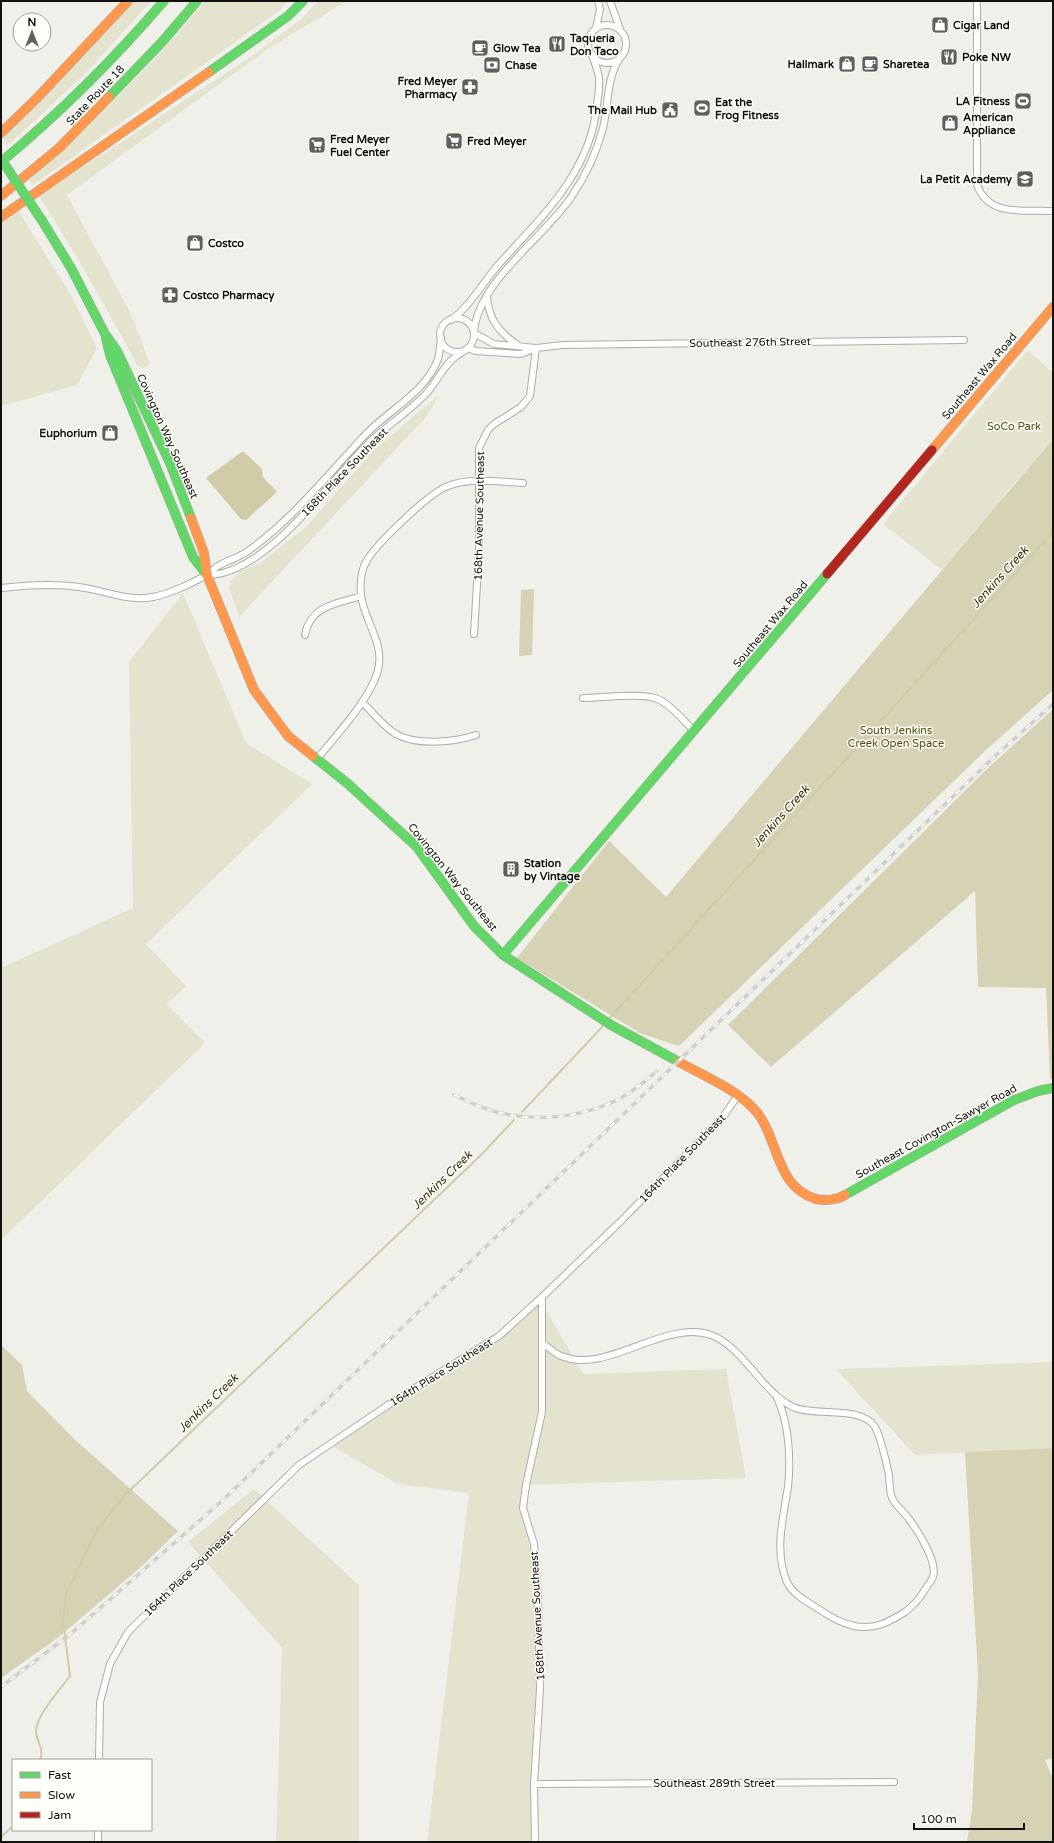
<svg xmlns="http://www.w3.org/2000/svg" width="1054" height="1843" font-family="'Varela Round',sans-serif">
<rect width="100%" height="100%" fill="#f0f0ea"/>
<path fill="#e4e3cd" d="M131,1H151L85,74L7,146L3,138Z
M205,1H289L280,10L33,185L29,180C92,124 151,66 205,1Z
M318,1H347L269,48L67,195L131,314L150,364L143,368L137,366C131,350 122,338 114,323C91,280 65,237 39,196L249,58L300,20Z
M18,210L72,297L97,348L77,385L1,406V223Z
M1028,350L1053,373V439L1005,494L969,766L679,1046L640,1033L517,958L609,841L666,897L942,570L883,524Z
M439,395L426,417L239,617L229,587L231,581L239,572L259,564L307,526L375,449Z
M183,593L246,743L312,784L146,944L186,986L167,1004L205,1043L1,1240V968L133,908L129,662Z
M542,1303L583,1374L726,1369L746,1478L526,1485L523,1508L538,1598L537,1842H427L469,1493L398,1484L329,1444Z
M1053,1362V1448L915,1455L836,1369Z
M254,1489L359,1585V1842H276L282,1648L188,1542Z"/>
<path fill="#d5d3b4" d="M1053,439V690L985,751L679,1046L640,1033L517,958L609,841L666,897Z
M534,589L532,655L519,656L521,590Z
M1053,709V1079H1050L1046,988L978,987L975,891L771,1067L728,1025L987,769Z
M1,1345L22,1365L27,1391L74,1439L178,1531L142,1566L59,1637L1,1678Z
M1053,1448V1758L1045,1760L1053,1779V1842H967L972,1810L978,1675L965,1452Z"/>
<path fill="#cfcca7" d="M243,451L262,469L263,477L277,492L246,520L241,519L206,478Z"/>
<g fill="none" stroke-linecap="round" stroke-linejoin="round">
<path stroke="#cfcca7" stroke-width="2" d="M608,1020L1053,532
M522,1112L605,1024
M40,1760C44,1747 38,1745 36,1733C35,1716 60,1690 70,1676L63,1620L66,1594L97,1530L124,1496L480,1156L514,1120
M1,1837L13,1826"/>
<g stroke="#adada9" stroke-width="8">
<path id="street" d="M610,1L620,29
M977,1V185C989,218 1025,209 1053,211
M588 44a19 19 0 1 1 38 0a19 19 0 1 1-38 0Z
M596,28L600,9L598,1
M487,295C488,320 500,333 519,346
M440 335a17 17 0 1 1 34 0a17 17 0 1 1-34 0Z
M451,320C470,306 482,284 498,265C541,217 590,174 597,105C598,97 600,87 599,78C598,70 594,62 592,54
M474,332C478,281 545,237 572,196C586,175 597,152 603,128C609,103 606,79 620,58
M474,333L494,344L536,348L563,345L637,344L964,340
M469,348L475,351L521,354L534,349
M207,575C268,575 332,477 374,438C391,423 409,411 425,395C436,384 442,367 455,357C459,354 463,352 467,349
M1,588C27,585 53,583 79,587C104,590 128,602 153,597C169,594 193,583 206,575C211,573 214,568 218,566C228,560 238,558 248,551C293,519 328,474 366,434C390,409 425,393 438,359C440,352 440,345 441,338
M474,634L479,551V448L488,430L494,424L521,407L530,396L536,348
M305,635C310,605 337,604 361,596
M583,698C602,698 644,692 660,700C673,707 684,721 694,731
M362,702C373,712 383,727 396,734C417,746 455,742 476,735
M316,760C335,737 371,698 378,670C385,643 364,621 361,595C360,585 361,571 366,562C375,545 430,492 448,486C471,477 500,482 523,483
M542,1343C548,1347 554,1353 561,1356C607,1375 664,1319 711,1335C742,1346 762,1392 793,1407C815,1417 862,1405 875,1427C880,1435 887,1465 889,1475C890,1482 889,1491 892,1498C895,1505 904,1512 909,1519C918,1531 938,1562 933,1577C932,1580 928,1585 926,1588C920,1598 915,1605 905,1612C889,1622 875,1630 854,1626C837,1622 828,1615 814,1606C804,1600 792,1593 787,1582C774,1552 783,1518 788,1487C791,1460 789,1422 777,1398
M99,1760L100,1702L110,1664L128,1632L299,1465L388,1405L499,1336L542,1297L621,1221L723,1117L738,1095
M534,1784L894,1782
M98,1842V1830
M535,1842L534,1784L540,1689L538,1598L534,1544L523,1508L526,1485L542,1412V1297"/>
</g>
<g stroke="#adada9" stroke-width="10">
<path id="fast" d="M209,72L288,16L303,1
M109,97L162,42L197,1
M1,162C60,113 114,59 164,1
M43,222L71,268L105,334L117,351L170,463L191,518
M106,338L110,355L193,557L206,574
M313,756L347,783L417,847L474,926L503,955L611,1025L679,1062
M503,955L827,574
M845,1195L1014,1100L1038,1091L1053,1088"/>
</g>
<g stroke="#adada9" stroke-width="10">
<path id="slow" d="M1,133L38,97L128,1
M1,196L59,148L109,97
M1,217L209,72
M932,450L1053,307
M191,518L204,553L207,575L254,690L288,736L313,756
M679,1062C702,1075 736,1089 754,1109C779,1135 774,1187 816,1199C825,1201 837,1200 845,1195"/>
</g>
<g stroke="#adada9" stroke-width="10">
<path id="jam" d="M827,574L932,450"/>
</g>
<use href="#street" stroke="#fdfdfc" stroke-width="6"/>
<use href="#fast" stroke="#63d668" stroke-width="9"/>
<use href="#slow" stroke="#ff974d" stroke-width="9"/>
<use href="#jam" stroke="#b3261e" stroke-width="9"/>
<g stroke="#cececd" stroke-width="3.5">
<path id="rail" d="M454,1095C464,1099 474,1105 484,1108C526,1123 572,1120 613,1102C629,1095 643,1083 657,1071
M1,1687L73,1632L223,1500L993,758L1053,704"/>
</g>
<use href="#rail" stroke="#fffff9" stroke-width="2" stroke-dasharray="6" stroke-linecap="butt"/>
<g stroke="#adada9" stroke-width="10" stroke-linecap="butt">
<path id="fast-bridge" d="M1,159L43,222"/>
</g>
<use href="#fast-bridge" stroke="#63d668" stroke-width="9"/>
</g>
<defs>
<g id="shop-square" transform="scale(0.9)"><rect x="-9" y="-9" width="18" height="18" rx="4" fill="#5f5f5b" stroke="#fffff9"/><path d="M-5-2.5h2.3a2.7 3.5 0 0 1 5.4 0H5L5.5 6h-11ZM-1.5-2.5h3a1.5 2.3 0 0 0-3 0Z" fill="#fff"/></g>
<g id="restaurant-square" transform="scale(0.9)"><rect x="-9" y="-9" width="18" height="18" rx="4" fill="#5f5f5b" stroke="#fffff9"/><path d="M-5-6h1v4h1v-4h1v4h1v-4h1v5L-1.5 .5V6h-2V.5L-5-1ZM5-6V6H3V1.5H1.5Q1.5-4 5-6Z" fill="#fff"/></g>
<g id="cafe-square" transform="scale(0.9)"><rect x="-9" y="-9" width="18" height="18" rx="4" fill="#5f5f5b" stroke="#fffff9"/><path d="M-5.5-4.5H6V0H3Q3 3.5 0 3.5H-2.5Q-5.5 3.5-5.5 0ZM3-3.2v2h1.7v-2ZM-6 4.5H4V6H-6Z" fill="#fff"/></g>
<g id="bank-square" transform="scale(0.9)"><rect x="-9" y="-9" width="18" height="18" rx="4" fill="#5f5f5b" stroke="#fffff9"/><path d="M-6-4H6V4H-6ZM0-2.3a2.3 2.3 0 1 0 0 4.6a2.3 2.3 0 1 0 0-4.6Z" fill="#fff"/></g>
<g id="pharmacy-square" transform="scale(0.9)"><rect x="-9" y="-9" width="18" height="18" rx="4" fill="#5f5f5b" stroke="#fffff9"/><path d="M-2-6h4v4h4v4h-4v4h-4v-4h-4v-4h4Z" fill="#fff"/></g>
<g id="stadium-square" transform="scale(0.9)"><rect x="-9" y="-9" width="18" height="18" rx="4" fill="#5f5f5b" stroke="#fffff9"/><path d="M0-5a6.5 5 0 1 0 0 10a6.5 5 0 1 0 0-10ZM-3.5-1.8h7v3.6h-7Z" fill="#fff"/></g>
<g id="civic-square" transform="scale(0.9)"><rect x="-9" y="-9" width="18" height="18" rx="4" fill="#5f5f5b" stroke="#fffff9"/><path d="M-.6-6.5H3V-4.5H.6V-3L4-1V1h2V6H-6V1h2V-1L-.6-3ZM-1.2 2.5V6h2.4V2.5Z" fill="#fff"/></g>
<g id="supermarket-square" transform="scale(0.9)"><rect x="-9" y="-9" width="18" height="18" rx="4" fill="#5f5f5b" stroke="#fffff9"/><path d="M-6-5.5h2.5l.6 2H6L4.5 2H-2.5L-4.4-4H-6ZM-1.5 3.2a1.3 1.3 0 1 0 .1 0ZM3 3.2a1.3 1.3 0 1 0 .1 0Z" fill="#fff"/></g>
<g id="school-square" transform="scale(0.9)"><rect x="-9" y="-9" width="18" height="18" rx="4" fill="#5f5f5b" stroke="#fffff9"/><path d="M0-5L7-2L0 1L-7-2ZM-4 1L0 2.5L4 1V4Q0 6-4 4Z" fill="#fff"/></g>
<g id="building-square" transform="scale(0.9)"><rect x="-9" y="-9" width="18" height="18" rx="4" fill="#5f5f5b" stroke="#fffff9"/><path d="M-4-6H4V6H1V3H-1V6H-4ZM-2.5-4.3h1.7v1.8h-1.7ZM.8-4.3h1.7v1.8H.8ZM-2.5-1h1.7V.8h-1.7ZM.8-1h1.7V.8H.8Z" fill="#fff"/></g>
</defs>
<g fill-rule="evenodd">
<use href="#shop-square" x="940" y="25"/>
<use href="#restaurant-square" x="557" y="44"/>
<use href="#cafe-square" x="480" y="48"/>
<use href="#restaurant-square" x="949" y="57"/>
<use href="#shop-square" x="847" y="64"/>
<use href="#cafe-square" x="870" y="64"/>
<use href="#bank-square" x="492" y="65"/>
<use href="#pharmacy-square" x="470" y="87"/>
<use href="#stadium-square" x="1023" y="101"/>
<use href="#stadium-square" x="702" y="108"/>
<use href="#civic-square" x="670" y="110"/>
<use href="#shop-square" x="950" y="123"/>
<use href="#supermarket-square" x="454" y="141"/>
<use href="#supermarket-square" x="317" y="145"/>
<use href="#school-square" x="1025" y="179"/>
<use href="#shop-square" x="195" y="243"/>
<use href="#pharmacy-square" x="170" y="295"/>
<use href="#shop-square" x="110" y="433"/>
<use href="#building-square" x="511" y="869"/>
</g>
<g text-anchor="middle" stroke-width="3" stroke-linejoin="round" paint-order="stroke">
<g font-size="11" font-weight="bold" fill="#11110e" stroke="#fffff9" text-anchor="start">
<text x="953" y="29">Cigar Land</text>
<text x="570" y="42">Taqueria<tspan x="570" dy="13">Don Taco</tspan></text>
<text x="493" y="52">Glow Tea</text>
<text x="962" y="61">Poke NW</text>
<text x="834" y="68" text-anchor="end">Hallmark</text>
<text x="883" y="68">Sharetea</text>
<text x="505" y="69">Chase</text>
<text x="457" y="85" text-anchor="end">Fred Meyer<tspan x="457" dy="13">Pharmacy</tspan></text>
<text x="1010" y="105" text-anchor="end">LA Fitness</text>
<text x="715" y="106">Eat the<tspan x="715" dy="13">Frog Fitness</tspan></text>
<text x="657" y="114" text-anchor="end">The Mail Hub</text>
<text x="963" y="121">American<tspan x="963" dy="13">Appliance</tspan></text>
<text x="330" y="143">Fred Meyer<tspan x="330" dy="13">Fuel Center</tspan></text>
<text x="467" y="145">Fred Meyer</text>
<text x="1012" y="183" text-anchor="end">La Petit Academy</text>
<text x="208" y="247">Costco</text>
<text x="183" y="299">Costco Pharmacy</text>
<text x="97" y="437" text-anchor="end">Euphorium</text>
<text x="524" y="867">Station<tspan x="524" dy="13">by Vintage</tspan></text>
</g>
<g font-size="11" fill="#11110e" stroke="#fffff9">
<text transform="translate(95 95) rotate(-46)" y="4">State Route 18</text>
<text transform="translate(750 342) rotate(-1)" y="4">Southeast 276th Street</text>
<text transform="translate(979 376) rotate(-50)" y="4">Southeast Wax Road</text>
<text transform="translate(168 436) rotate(66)" y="4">Covington Way Southeast</text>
<text transform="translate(344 472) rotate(-46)" y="4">168th Place Southeast</text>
<text transform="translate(479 516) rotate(-89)" y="4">168th Avenue Southeast</text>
<text transform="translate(770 624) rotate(-50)" y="4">Southeast Wax Road</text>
<text transform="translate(453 877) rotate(51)" y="4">Covington Way Southeast</text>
<text transform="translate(936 1131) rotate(-29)" y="4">Southeast Covington-Sawyer Road</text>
<text transform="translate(682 1158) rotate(-46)" y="4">164th Place Southeast</text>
<text transform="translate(441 1372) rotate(-32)" y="4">164th Place Southeast</text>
<text transform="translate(188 1573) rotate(-44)" y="4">164th Place Southeast</text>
<text transform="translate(537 1616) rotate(-93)" y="4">168th Avenue Southeast</text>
<text x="714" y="1787">Southeast 289th Street</text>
</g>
<g font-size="11" fill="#524c0e" stroke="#fffff9">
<text x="1014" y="430">SoCo Park</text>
<text x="896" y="734">South Jenkins<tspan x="896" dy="13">Creek Open Space</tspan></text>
</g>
<g font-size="12" font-style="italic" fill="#38340a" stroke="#fffff9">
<text transform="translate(1000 577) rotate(-48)" y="4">Jenkins Creek</text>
<text transform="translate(781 816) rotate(-48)" y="4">Jenkins Creek</text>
<text transform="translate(442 1180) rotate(-44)" y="4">Jenkins Creek</text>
<text transform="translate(208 1403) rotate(-44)" y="4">Jenkins Creek</text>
</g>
</g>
<rect width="1054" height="1843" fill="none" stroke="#11110e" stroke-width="4"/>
<rect x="12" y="1759" width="140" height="72" fill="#fffff9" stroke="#a0a09b"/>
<rect x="20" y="1772" width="20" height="6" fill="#63d668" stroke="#a0a09b"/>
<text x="48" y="1779" font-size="12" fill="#11110e">Fast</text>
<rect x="20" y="1792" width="20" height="6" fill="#ff974d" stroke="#a0a09b"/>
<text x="48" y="1799" font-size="12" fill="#11110e">Slow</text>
<rect x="20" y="1812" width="20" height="6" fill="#b3261e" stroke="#a0a09b"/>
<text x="48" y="1819" font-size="12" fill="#11110e">Jam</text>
<g transform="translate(32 32)"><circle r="19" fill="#fffff9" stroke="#a0a09b"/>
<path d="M0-3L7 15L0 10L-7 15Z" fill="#5f5f5b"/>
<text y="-6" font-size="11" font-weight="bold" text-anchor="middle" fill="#11110e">N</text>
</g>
<path d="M914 1823v6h110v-6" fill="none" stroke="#11110e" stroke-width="2"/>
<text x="920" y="1823" font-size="12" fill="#11110e" stroke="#fffff9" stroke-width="3" paint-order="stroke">100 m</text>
</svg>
